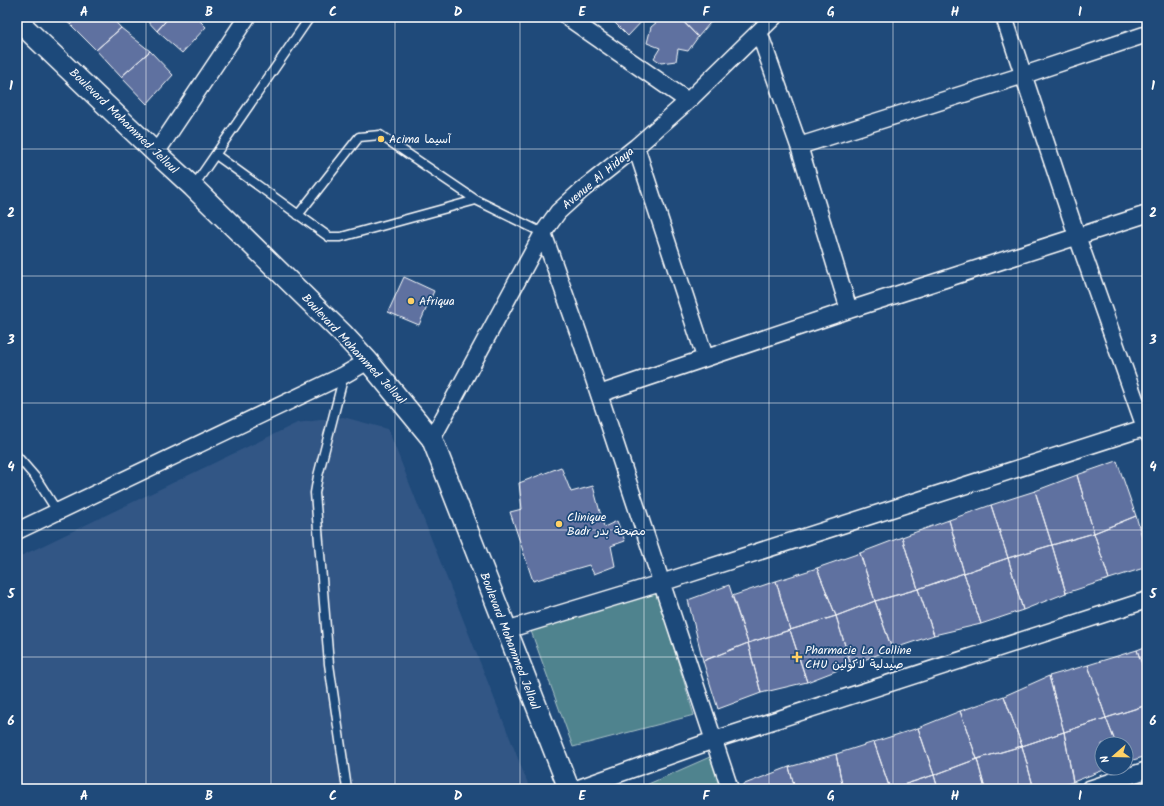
<svg xmlns="http://www.w3.org/2000/svg" width="1164" height="806" font-family="Kalam,'Playpen Sans Arabic',sans-serif">
<rect width="100%" height="100%" fill="#1f4a7a"/>
<filter id="ink" filterUnits="userSpaceOnUse"><feTurbulence type="fractalNoise" baseFrequency=".025" numOctaves="2"/><feDisplacementMap in="SourceGraphic" scale="8" xChannelSelector="R" yChannelSelector="G"/><feConvolveMatrix kernelMatrix="1 2 1 2 8 2 1 2 1" color-interpolation-filters="sRGB"/></filter>
<g filter="url(#ink)">
<path fill="#325685" d="M343,417L388,429L530,789H17V558L297,423Z"/>
<path fill="#50838e" stroke="#a8c1c6" d="M657,592L694,715L573,747L531,631Z
M712,756L722,789H637Z"/>
<path fill="#5e71a0" stroke="#fff" d="M60,17H79L71,25Z
M79,17H111L121,28L96,50L71,25Z
M144,17H169L157,31Z
M169,17H196L206,27L182,53L157,31Z
M609,17H646L628,36Z
M663,17H679L698,37L688,51L678,49L676,61L661,63L654,58L660,48L647,43L651,27Z
M679,17H715L698,37Z
M121,28L150,51L121,77L96,50Z
M150,51L173,75L147,104L121,77Z
M404,277L434,291L419,325L388,312Z
M1117,461L1136,516L1094,533L1077,475Z
M561,467L571,492L593,486L604,527L617,521L625,541L611,546L615,566L594,574L589,565L533,581L510,512L522,509L519,483Z
M1077,475L1094,533L1052,545L1035,491Z
M1035,491L1052,545L1008,558L991,505Z
M991,505L1008,558L964,573L949,520Z
M1136,516L1147,554V567L1109,579L1094,533Z
M949,520L964,573L918,589L902,537Z
M1094,533L1109,579L1066,593L1052,545Z
M902,537L918,589L875,601L860,553Z
M1052,545L1066,593L1023,610L1008,558Z
M860,553L875,601L836,616L817,568Z
M1008,558L1023,610L981,624L964,573Z
M817,568L836,616L790,630L776,581Z
M964,573L981,624L934,635L918,589Z
M776,581L790,630L748,643L732,596Z
M729,585L748,643L703,661L688,600Z
M918,589L934,635L892,649L875,601Z
M875,601L892,649L851,665L836,616Z
M836,616L851,665L807,682L790,630Z
M790,630L807,682L761,693L748,643Z
M748,643L761,693L718,709L703,661Z
M1147,646V678L1137,650Z
M1137,650L1147,678V705L1106,718L1088,665Z
M1088,665L1106,718L1064,732L1049,676Z
M1049,676L1064,732L1022,746L1004,696Z
M1004,696L1022,746L977,759L960,711Z
M1147,705V756L1126,762V744H1116L1106,718Z
M960,711L977,759L934,775L918,728Z
M1106,718L1116,744H1102V768H1109L1073,782L1064,732Z
M918,728L934,775L890,789L874,742Z
M1064,732L1073,782L1051,789H1034L1022,746Z
M874,742L890,789H843L836,754Z
M1022,746L1034,789H985L977,759Z
M836,754L843,789H795L789,767Z
M977,759L985,789H938L934,775Z
M789,767L795,789H743L742,785Z
M934,775L938,789H891Z"/>
<g fill="none" stroke-linecap="round" stroke-linejoin="round">
<g stroke="#fff" stroke-width="11">
<path id="service" d="M216,155L329,237H341L476,200
M193,187L310,17
M298,215L359,137L380,135L476,200L543,233
M344,375L318,476L315,493L329,664L347,789
M17,456L36,478L57,511"/>
</g>
<g stroke="#fff" stroke-width="19">
<path id="minor" d="M567,17L688,101
M1004,17L1077,236L1147,433
M759,32L799,146L849,310
M799,146L1024,75L1147,34
M636,147L705,357
M156,153L247,17
M543,233L582,343L730,789
M599,394L849,310L1147,214
M432,439L543,233L558,212L582,190L636,147L688,101L774,17
M17,531L344,375L368,361
M506,630L661,583L1147,427
M576,789L714,740L1147,600
M1089,789L1147,770"/>
</g>
<g stroke="#fff" stroke-width="23">
<path id="tertiary" d="M17,20L156,153L193,187L344,335L368,361L432,439L569,789"/>
</g>
<use href="#service" stroke="#1f4a7a" stroke-width="8"/>
<use href="#minor" stroke="#1f4a7a" stroke-width="16"/>
<use href="#tertiary" stroke="#1f4a7a" stroke-width="20"/>
</g>
</g>
<path fill="none" stroke="#fff" stroke-width="1" stroke-opacity="0.55" d="M146,17V789M271,17V789M395,17V789M520,17V789M644,17V789M769,17V789M893,17V789M1018,17V789M17,149H1147M17,276H1147M17,403H1147M17,530H1147M17,657H1147"/>
<g fill="#ffd166" stroke="#1f4a7a" stroke-width="1.5">
<circle cx="381" cy="139" r="4"/>
<circle cx="411" cy="301" r="4"/>
<circle cx="559" cy="524" r="4"/>
<path d="M795 651h4v4h4v4h-4v4h-4v-4h-4v-4h4z"/>
</g>
<g text-anchor="middle" stroke-width="3.5" stroke-linejoin="round" paint-order="stroke">
<g font-size="12" fill="#fff" stroke="#1f4a7a">
<text transform="translate(124 121) rotate(44)" y="4">Boulevard Mohammed Jelloul</text>
<text transform="translate(598 178) rotate(-40)" y="4">Avenue Al Hidaya</text>
<text transform="translate(354 349) rotate(47)" y="4">Boulevard Mohammed Jelloul</text>
<text transform="translate(510 641) rotate(69)" y="4">Boulevard Mohammed Jelloul</text>
</g>
<g font-size="12" fill="#fff" stroke="#1f4a7a" text-anchor="start">
<text x="389" y="143">Acima آسيما</text>
<text x="419" y="305">Afriqua</text>
<text x="567" y="521">Clinique<tspan x="567" dy="14">Badr مصحة بدر</tspan></text>
<text x="805" y="654">Pharmacie La Colline<tspan x="805" dy="14">CHU صيدلية لاكولين</tspan></text>
</g>
</g>
<rect width="1164" height="806" fill="none" stroke="#1f4a7a" stroke-width="44"/>
<g transform="translate(1114 756) rotate(250)"><circle r="19" fill="#1f4a7a" stroke="#7992af"/>
<path d="M0-3L7 15L0 10L-7 15Z" fill="#ffd166"/>
<text y="-6" font-size="11" font-weight="bold" text-anchor="middle" fill="#ffffff">N</text>
</g>
<rect x="22" y="22" width="1120" height="762" fill="none" stroke="#fff" stroke-width="1.5"/>
<g font-size="13" text-anchor="middle" font-weight="bold" fill="#fff">
<text x="84" y="16">A</text>
<text x="209" y="16">B</text>
<text x="333" y="16">C</text>
<text x="458" y="16">D</text>
<text x="582" y="16">E</text>
<text x="706" y="16">F</text>
<text x="831" y="16">G</text>
<text x="955" y="16">H</text>
<text x="1080" y="16">I</text>
<text x="11" y="90">1</text>
<text x="1153" y="90">1</text>
<text x="11" y="217">2</text>
<text x="1153" y="217">2</text>
<text x="11" y="344">3</text>
<text x="1153" y="344">3</text>
<text x="11" y="471">4</text>
<text x="1153" y="471">4</text>
<text x="11" y="598">5</text>
<text x="1153" y="598">5</text>
<text x="11" y="725">6</text>
<text x="1153" y="725">6</text>
<text x="84" y="800">A</text>
<text x="209" y="800">B</text>
<text x="333" y="800">C</text>
<text x="458" y="800">D</text>
<text x="582" y="800">E</text>
<text x="706" y="800">F</text>
<text x="831" y="800">G</text>
<text x="955" y="800">H</text>
<text x="1080" y="800">I</text>
</g>
</svg>
